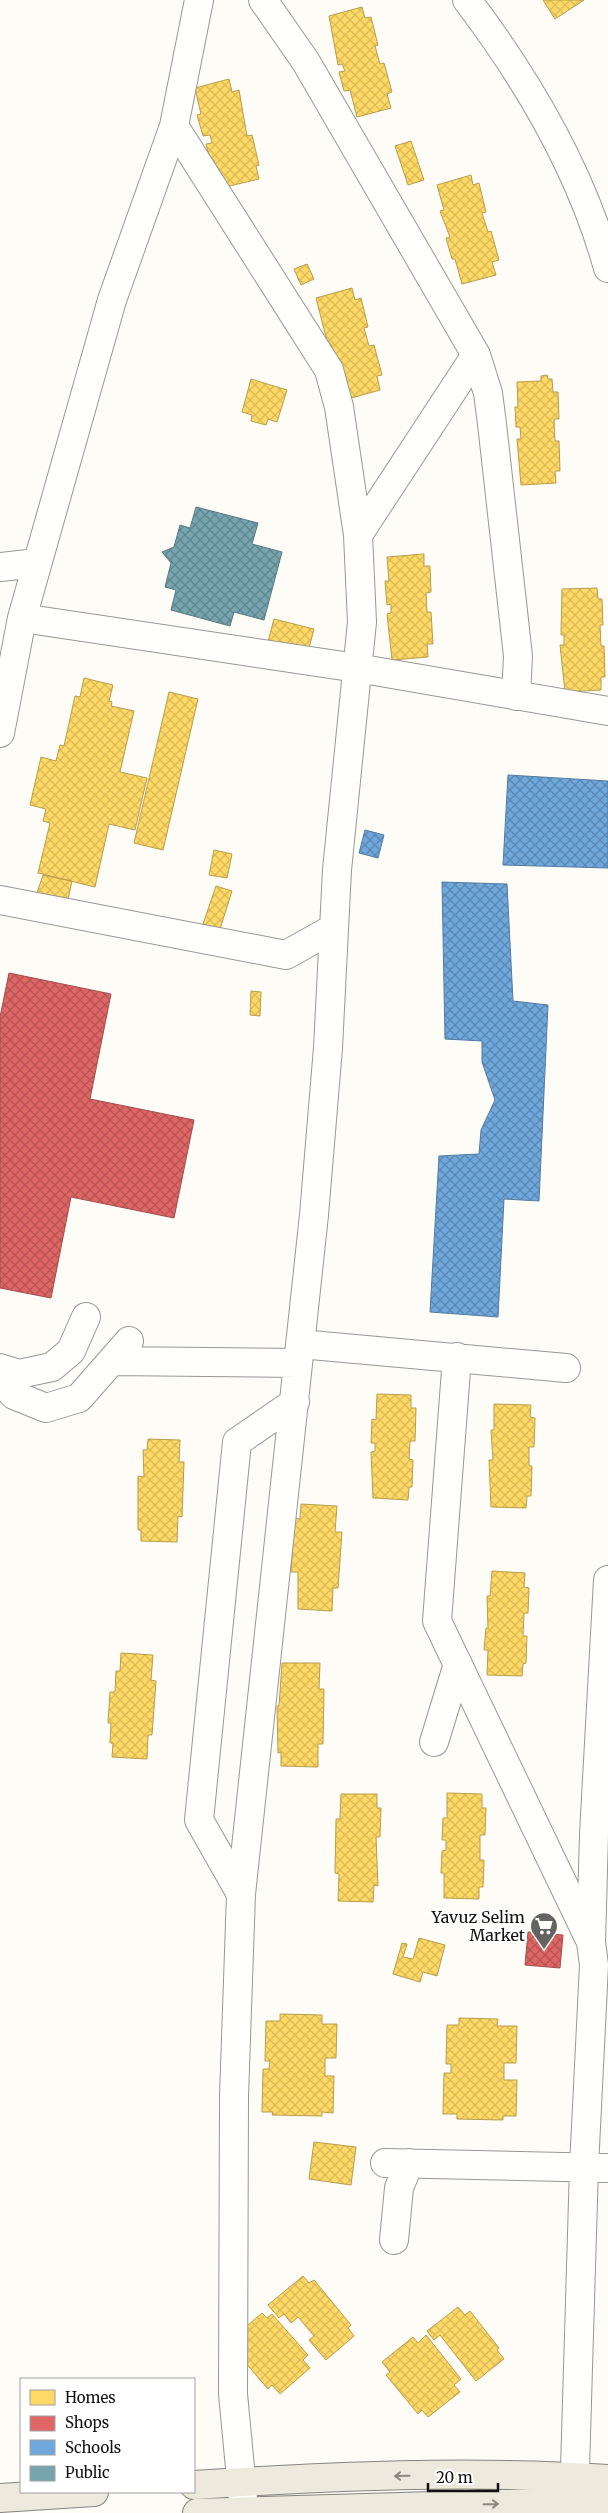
<svg xmlns="http://www.w3.org/2000/svg" width="608" height="2513" font-family="Merriweather,serif">
<defs>
<pattern id="homes-cross-hatch" width="8" height="8" patternUnits="userSpaceOnUse" patternTransform="scale(1.25)"><rect width="8" height="8" fill="#ffd966"/><path d="M0 0l8 8M0 8l8-8" fill="none" stroke="#dab957"/></pattern>
<pattern id="shops-cross-hatch" width="8" height="8" patternUnits="userSpaceOnUse" patternTransform="scale(1.25)"><rect width="8" height="8" fill="#e06666"/><path d="M0 0l8 8M0 8l8-8" fill="none" stroke="#b45353"/></pattern>
<pattern id="schools-cross-hatch" width="8" height="8" patternUnits="userSpaceOnUse" patternTransform="scale(1.25)"><rect width="8" height="8" fill="#6fa8dc"/><path d="M0 0l8 8M0 8l8-8" fill="none" stroke="#5a87b1"/></pattern>
<pattern id="public-cross-hatch" width="8" height="8" patternUnits="userSpaceOnUse" patternTransform="scale(1.25)"><rect width="8" height="8" fill="#76a5af"/><path d="M0 0l8 8M0 8l8-8" fill="none" stroke="#5f858d"/></pattern>
</defs>
<rect width="100%" height="100%" fill="#fdfcf7"/>
<path fill="url(#homes-cross-hatch)" stroke="#b89d4c" d="M543,0H584L555,19Z
M362,7L365,18L371,17L378,45L375,46L380,64L384,63L392,92L387,94L391,108L357,117L350,90L344,91L339,72L345,71L342,64L338,65L329,16Z
M229,79L232,92L239,90L247,136L252,135L259,165L256,166L259,179L221,188L214,160L210,161L206,144L212,143L210,135L203,136L197,115L201,114L195,88Z
M411,141L424,180L408,185L395,146Z
M471,175L473,185L479,183L486,212L482,213L488,232L491,231L499,260L492,262L496,275L462,284L455,259H452L446,238L450,237L440,211L444,210L437,185Z
M307,264L314,279L301,285L294,269Z
M352,288L355,300L361,298L368,327L364,328L369,346L374,345L382,375L377,376L380,390L344,400L334,353L331,344L328,345L316,298Z
M547,375L548,379H552L553,392H558L559,419H554L555,441H559L560,471H555L556,483L521,485L517,439H521L520,427H516L515,407H518L517,382L541,381V376Z
M251,379L287,390L277,422L268,419L266,425L251,421L252,415L242,412Z
M424,554V566H430L431,592L426,593L427,612H431L433,644H427L428,657L392,660L387,614L391,613V604L387,605L385,581H389L387,557Z
M597,588L598,599H602L603,625H600L601,646H604L605,677H601V690L565,692L560,645H564V635H561L562,589Z
M274,619L314,629L306,659L266,649Z
M84,678L113,685L109,701L112,702L111,706L134,711L120,772L147,778L135,830L109,824L95,887L38,873L50,823L43,821L46,809L30,805L41,757L56,761L60,745L64,746L75,696L80,697Z
M169,692L198,699L163,850L134,843Z
M214,850L232,854L227,878L209,875Z
M43,875L72,881L68,899L65,898L64,900L37,893Z
M216,886L232,891L220,929L203,924Z
M251,991L261,992L260,1016L250,1015Z
M377,1394L411,1395V1408H416L415,1441H410L409,1459L413,1460L412,1487H409L408,1500L373,1498L371,1452L375,1451V1443H371L372,1419L376,1420Z
M494,1404L531,1405L530,1417L535,1418L534,1447H529V1466H532L531,1496H527L526,1508L491,1507L489,1460H493L491,1430H494Z
M148,1439L180,1440L179,1462H184L182,1517L178,1516L177,1542L141,1541V1530H138V1476L144,1477L143,1450H147Z
M301,1504L337,1506L335,1532H342L338,1588H333L332,1611L298,1609V1572H291L294,1518L300,1519Z
M492,1571L525,1573L524,1587L529,1588L528,1613H524L523,1636H527L526,1663L523,1664L522,1676L487,1675L488,1650H484L486,1628H488L487,1596H490Z
M121,1653L153,1655L151,1680L156,1681L152,1735H148L147,1759L112,1757L113,1743H110L111,1723H108L110,1692H115L116,1671H120Z
M282,1663H320L319,1689H324L323,1744H318V1767L281,1766V1752L278,1753L277,1706H279Z
M447,1793L482,1794V1808H486L485,1835H480V1860H484L483,1887H479V1899L444,1898V1873H441L442,1851L446,1850V1840H442L443,1818H447Z
M341,1794H377V1808H381L380,1837H376L378,1886L374,1885L373,1902L338,1901L339,1874L335,1873L336,1819H340Z
M419,1938L445,1945L437,1976L423,1972L420,1982L393,1974L402,1943L407,1944L403,1957L413,1959Z
M280,2014L322,2015V2024H337L336,2058H325V2076H334L333,2113L322,2112V2116L272,2115L273,2112H262L263,2069H269L270,2061H265L266,2021H280Z
M459,2018L498,2019L497,2026H517L516,2063H504V2080H517L516,2116H503V2120L457,2119V2114H443L444,2073H451V2064H446L447,2025H459Z
M314,2142L356,2147L351,2185L309,2179Z
M303,2276L309,2283L314,2280L351,2325L348,2328L354,2336L326,2360L309,2340L314,2336L298,2317L291,2323L284,2314L279,2318L268,2305Z
M458,2307L465,2315L470,2311L499,2348L497,2350L504,2359L476,2381L440,2335L434,2340L427,2331Z
M262,2313L267,2318L272,2314L308,2355L303,2360L310,2368L280,2394L272,2385L268,2389L238,2354L234,2337Z
M426,2335L461,2379L454,2385L460,2392L428,2417L422,2410L418,2414L386,2375L390,2372L382,2362L413,2337L418,2343Z"/>
<path fill="url(#shops-cross-hatch)" stroke="#a24c4c" d="M9,973L111,994L90,1099L194,1120L174,1218L71,1197L51,1298L0,1288V1017Z
M528,1932L563,1935L560,1968L525,1965Z"/>
<path fill="url(#schools-cross-hatch)" stroke="#537b9f" d="M508,775L608,781V868L503,865Z
M365,830L384,835L378,858L359,853Z
M442,882L507,884L513,1001L548,1005L539,1201L504,1199L498,1317L430,1312L439,1156L479,1154L481,1130L495,1100L482,1062V1041L445,1039Z"/>
<path fill="url(#public-cross-hatch)" stroke="#587980" d="M196,507L258,523L252,544L282,552L264,620L234,612L230,626L171,610L176,590L165,587L171,563L162,552L174,547L180,525L190,528Z"/>
<g fill="none" stroke-linecap="round" stroke-linejoin="round">
<g stroke="#979795" stroke-width="30">
<path id="minor" d="M263,0L306,62L476,355L488,393L492,424L518,656L516,696
M467,0C527,79 581,171 608,268
M174,126L329,370L339,407L358,535L362,622L337,870L328,1048L314,1215L241,1894L234,2096L233,2394L244,2510
M358,535L476,355
M0,567L37,563
M22,618L357,668L608,711
M0,733L22,618L112,300L174,126L199,0
M0,900L286,955L334,928
M300,1344L566,1368
M457,1357L437,1621L589,1938
M112,1361L298,1363
M0,1368L19,1374L52,1367L71,1351L86,1317
M0,1381L14,1395L46,1408L79,1398L129,1341
M434,1742L458,1664
M241,1894L199,1820L237,1442L295,1402
M385,2163L608,2168
M394,2240L399,2188L409,2163
M574,2502L584,2167L594,1965L591,1942L594,1834L608,1580"/>
</g>
<g stroke="#858482" stroke-width="30">
<path id="major" d="M194,2485C331,2476 470,2470 608,2479
M0,2498L94,2492
M197,2513L574,2502L608,2505"/>
</g>
<use href="#minor" stroke="#fffffe" stroke-width="28"/>
<use href="#major" stroke="#ede9dc" stroke-width="28"/>
</g>
<defs><path id="oneway-shaft" d="M-6 0H5M1.5-3L5.5 0L1.5 3" fill="none" stroke-width="1.6" stroke-linecap="round" stroke-linejoin="round" transform="scale(1.25)"/></defs>
<g stroke="#8a8881">
<use href="#oneway-shaft" transform="translate(402 2476) rotate(179)"/>
<use href="#oneway-shaft" transform="translate(491 2504) rotate(-1)"/>
</g>
<defs>
<g id="supermarket-pin" transform="scale(1.4375)"><path d="M0 17L-7.5 6A9.5 9.5 0 1 1 7.5 6Z" fill="#646362" stroke="#fff"/><path d="M-6-5.5h2.5l.6 2H6L4.5 2H-2.5L-4.4-4H-6ZM-1.5 3.2a1.3 1.3 0 1 0 .1 0ZM3 3.2a1.3 1.3 0 1 0 .1 0Z" fill="#fff"/></g>
</defs>
<g fill-rule="evenodd">
<use href="#supermarket-pin" x="544" y="1926"/>
</g>
<g text-anchor="middle" stroke-width="5" stroke-linejoin="round" paint-order="stroke">
<g font-size="16" fill="#111" stroke="#fff" text-anchor="end">
<text x="525" y="1923">Yavuz Selim<tspan x="525" dy="18">Market</tspan></text>
</g>
</g>
<rect x="20" y="2378" width="175" height="115" fill="#ffffff" stroke="#a0a0a0"/>
<rect x="30" y="2390" width="25" height="15" fill="#ffd966" stroke="#a0a0a0"/>
<text x="65" y="2403" font-size="15" fill="#111111">Homes</text>
<rect x="30" y="2416" width="25" height="15" fill="#e06666" stroke="#a0a0a0"/>
<text x="65" y="2428" font-size="15" fill="#111111">Shops</text>
<rect x="30" y="2440" width="25" height="15" fill="#6fa8dc" stroke="#a0a0a0"/>
<text x="65" y="2453" font-size="15" fill="#111111">Schools</text>
<rect x="30" y="2466" width="25" height="15" fill="#76a5af" stroke="#a0a0a0"/>
<text x="65" y="2478" font-size="15" fill="#111111">Public</text>
<path d="M428 2483v8h70v-8" fill="none" stroke="#111111" stroke-width="2.5"/>
<text x="436" y="2483" font-size="15" fill="#111111" stroke="#ffffff" stroke-width="4" paint-order="stroke">20 m</text>
</svg>
